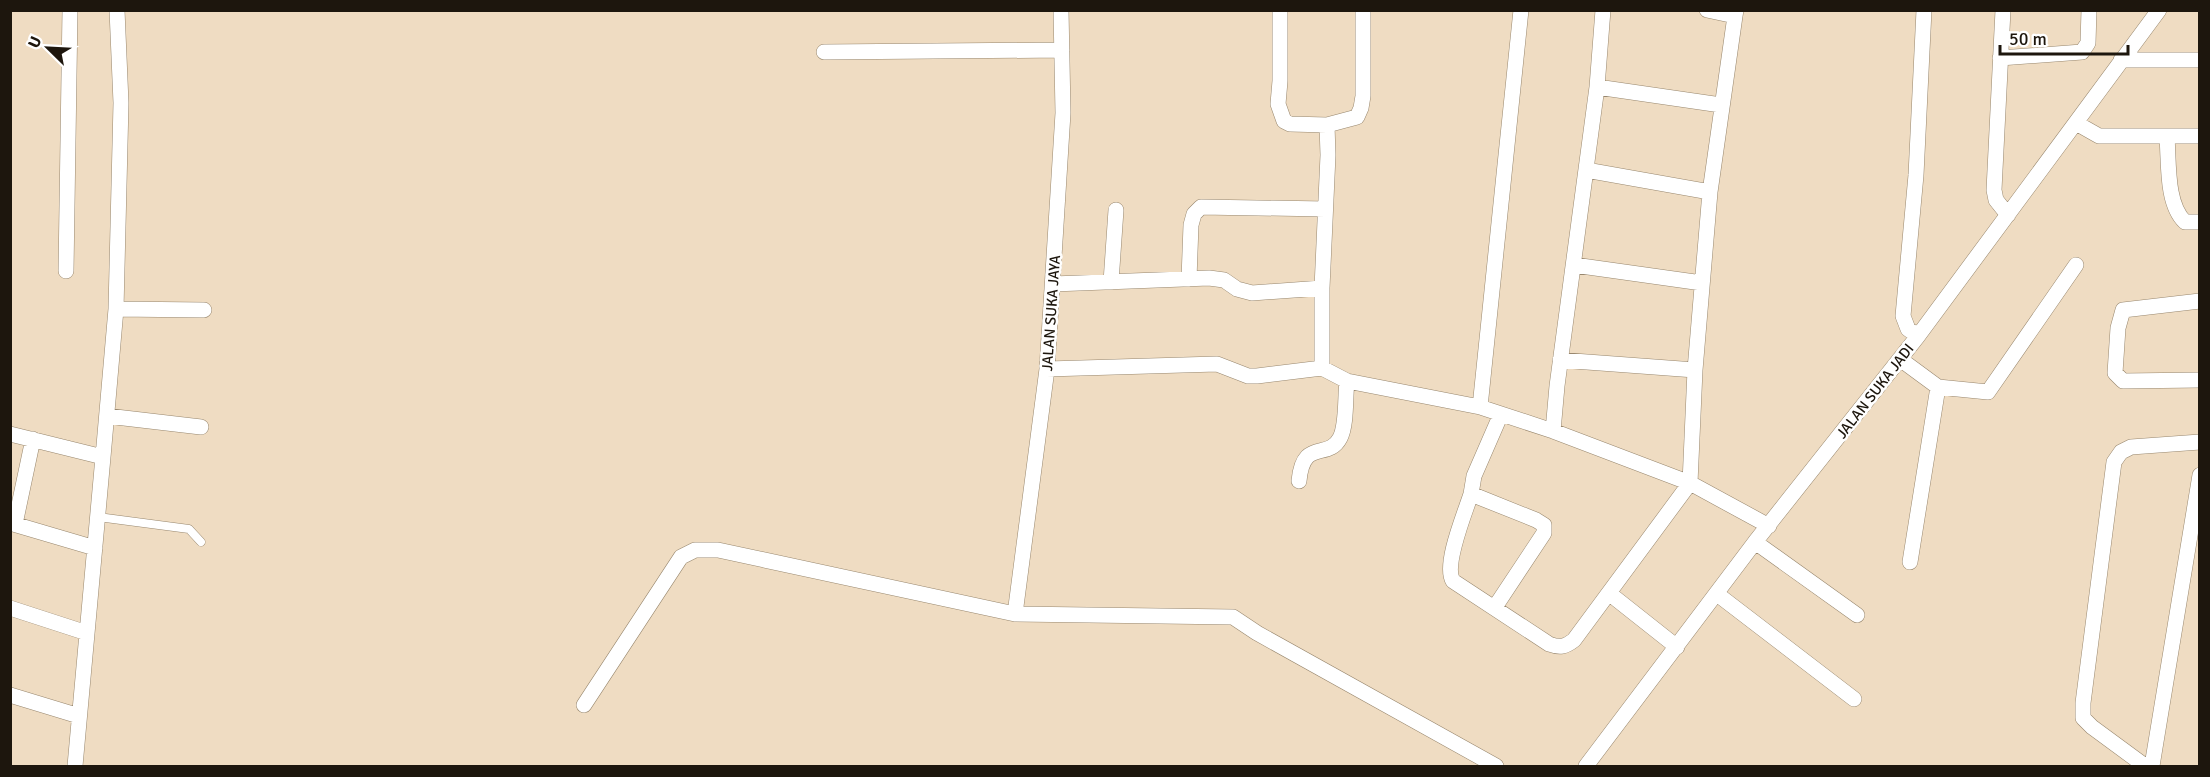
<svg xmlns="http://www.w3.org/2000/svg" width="2210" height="777" font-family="Signika,sans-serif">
<rect width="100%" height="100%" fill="#efdcc2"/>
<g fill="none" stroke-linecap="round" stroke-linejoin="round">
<g stroke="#98876e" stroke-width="9">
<path id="lane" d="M98,517L189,529L201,542"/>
</g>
<g stroke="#98876e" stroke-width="16">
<path id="street" d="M1280,10V81L1278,104L1284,121L1290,124L1327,125L1328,155L1322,288V368L1347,381L1480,407L1553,431L1690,483L1769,526
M1707,10L1735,16L1736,10
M2003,10L1994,190L1996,200L2008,215
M824,52L1062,50
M2000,58L2082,52L2088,43L2089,10
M2121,60H2200
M1597,87L1721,105
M2076,123L2099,136H2200
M1327,125L1357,117L1361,108L1363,96V10
M2167,137C2169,163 2166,204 2185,222H2200
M1586,170L1710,192
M1574,265L1702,283
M66,271L70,10
M1189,279L1191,225L1194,214L1201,207L1325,209
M1111,282L1116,210
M1053,284L1209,278L1224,280L1237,289L1252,293L1322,288
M2200,301L2123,310L2118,328L2115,373L2123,381L2200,380
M116,309L121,103L117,10
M1918,336L1908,329L1903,316L1916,175L1924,10
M1900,359L1938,387L1988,392L2076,265
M1560,360L1695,370
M1047,369L1217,364L1248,376H1257L1322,368
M1480,407L1521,10
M107,416L201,427
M1553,431L1557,386L1597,87L1603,10
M10,434L103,457L75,766
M103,457L116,309L204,310
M1299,481C1303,437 1328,461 1340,438C1347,425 1345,396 1347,381
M1471,494C1465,513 1443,565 1453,581L1549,644C1560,648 1565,647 1574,640L1690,483L1695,370L1710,192L1735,16
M10,523L95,548
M15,524L33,439
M1755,542L1857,615
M1910,562L1938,387
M1610,594L1677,647
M1717,594L1854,699
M1495,607L1544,533V525L1536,520L1471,494L1474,476L1501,414
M10,608L87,633
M1015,614L1047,369L1063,113L1061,10
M10,695L79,716
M584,705L681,557L695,550H718L1015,614L1233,617L1257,633L1496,766
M1586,766L1755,542L1918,336L2159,10
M2145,766L2092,727L2083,718V703L2114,462L2121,452L2131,447L2200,442
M2152,766L2200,475"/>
</g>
<use href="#lane" stroke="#fff" stroke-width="8"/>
<use href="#street" stroke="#fff" stroke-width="15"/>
</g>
<g text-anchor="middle" stroke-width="5" stroke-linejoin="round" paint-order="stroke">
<g font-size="15" fill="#1d160d" stroke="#fff">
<text transform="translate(1051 313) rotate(-86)" y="5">JALAN SUKA JAYA</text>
<text transform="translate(1875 391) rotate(-52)" y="5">JALAN SUKA JADI</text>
</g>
</g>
<rect width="2210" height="777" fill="none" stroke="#1d160d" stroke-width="24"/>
<g transform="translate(48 48) rotate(294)" stroke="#ffffff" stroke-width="4.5" paint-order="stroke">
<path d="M0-4.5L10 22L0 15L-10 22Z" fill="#1d160d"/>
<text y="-9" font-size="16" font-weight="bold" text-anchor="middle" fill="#1d160d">U</text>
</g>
<path d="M2000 45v9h128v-9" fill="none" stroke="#1d160d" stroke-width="3"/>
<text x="2009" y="45" font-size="18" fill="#1d160d" stroke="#ffffff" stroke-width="4.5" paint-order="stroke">50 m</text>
</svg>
